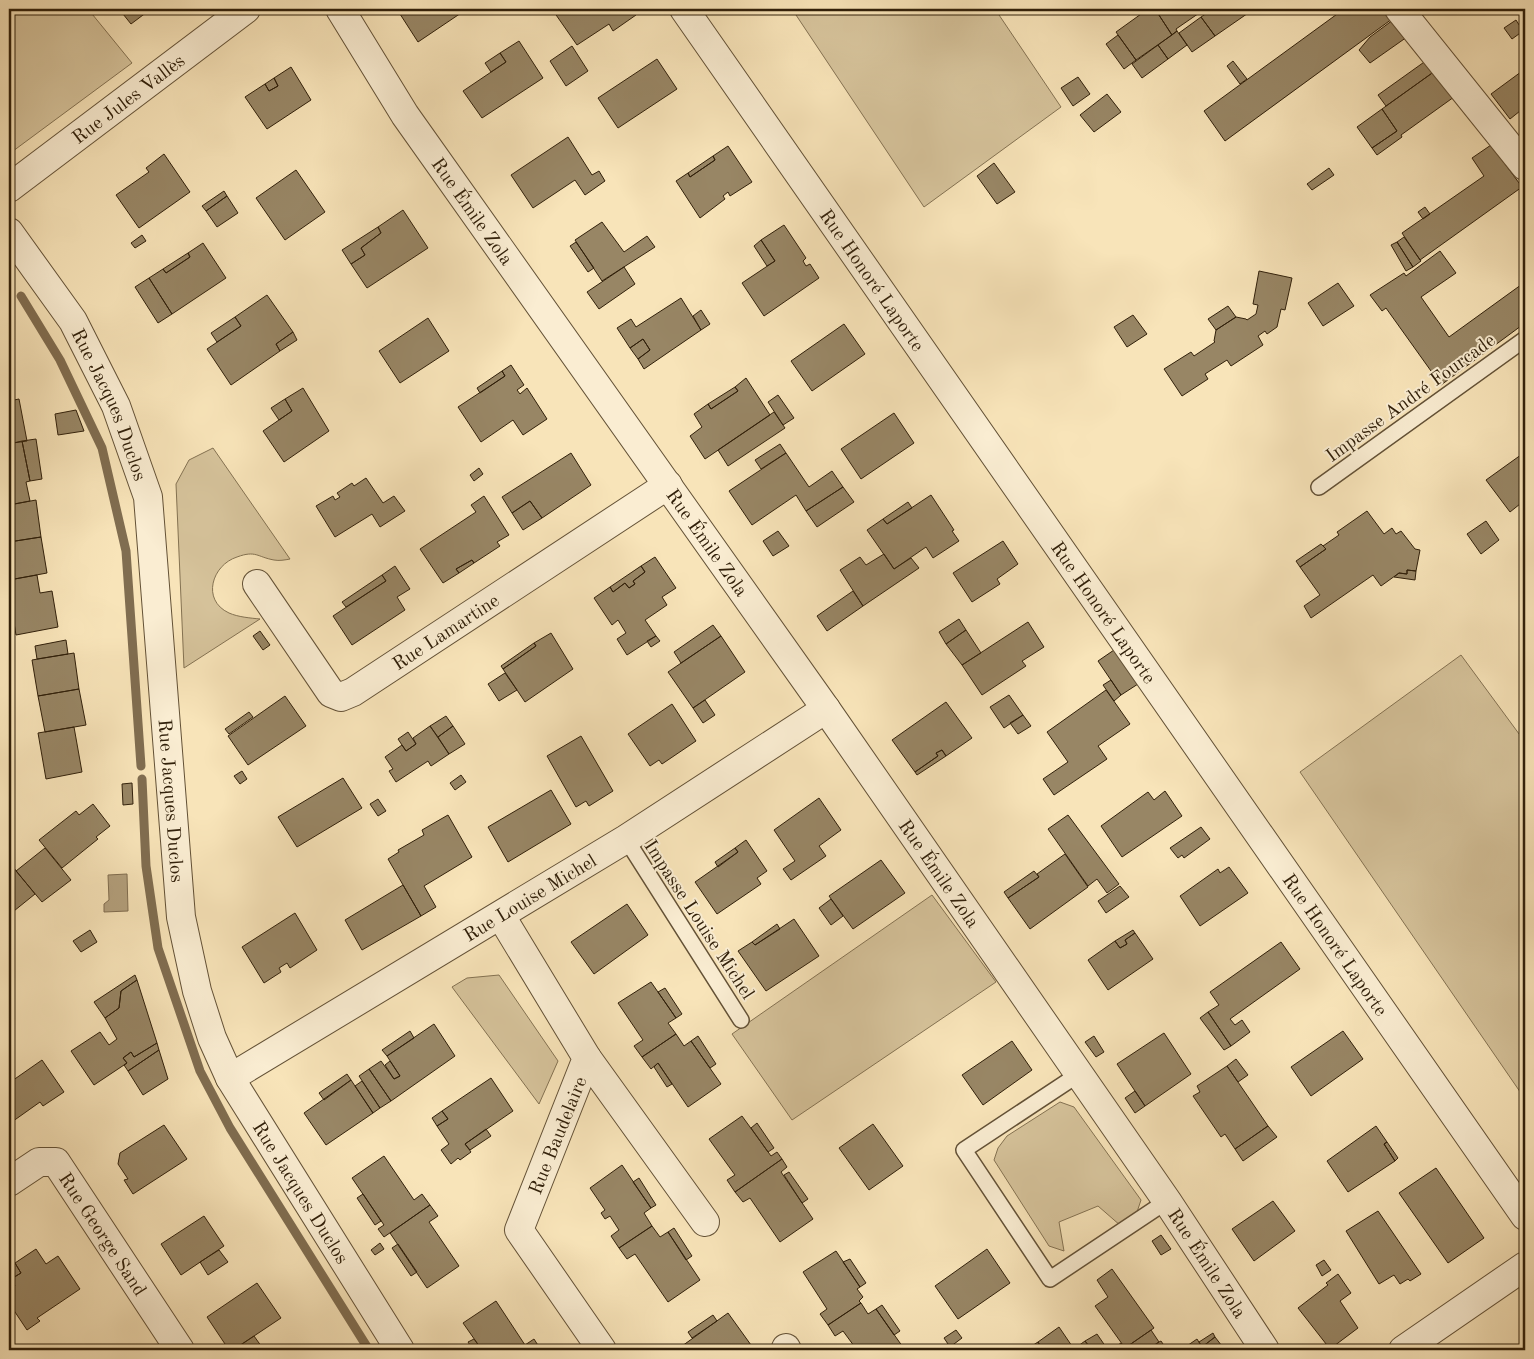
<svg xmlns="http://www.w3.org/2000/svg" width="1534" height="1359" font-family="'Old Standard TT',serif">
<rect width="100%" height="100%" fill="#f8e4b9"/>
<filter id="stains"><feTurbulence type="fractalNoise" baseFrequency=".004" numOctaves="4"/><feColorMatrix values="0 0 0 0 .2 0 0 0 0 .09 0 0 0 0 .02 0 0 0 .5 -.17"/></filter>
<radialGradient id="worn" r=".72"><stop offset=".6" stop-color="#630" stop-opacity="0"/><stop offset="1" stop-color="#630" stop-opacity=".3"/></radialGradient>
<path fill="#d6c39b" stroke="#847252" d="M9,9H88L132,63L9,154Z
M792,9H995L1061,107L924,207Z
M213,448L290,559C285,560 279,561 274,560C257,557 256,550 237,557C212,565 201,600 229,613C238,617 250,618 260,619L184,668L176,484L189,460Z
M1461,655L1525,742V1099L1300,772Z
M932,895L996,982L792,1120L732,1034Z
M499,975L558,1061L539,1104L452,987L467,978Z
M1060,1102L1074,1107L1141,1200L1136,1215L1121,1226L1098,1206L1059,1222L1064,1251L1049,1246L994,1160L998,1148L1007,1136Z"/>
<path fill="#b4a17e" stroke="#806d50" d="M127,874L128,911L104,912V904L109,900L108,875Z"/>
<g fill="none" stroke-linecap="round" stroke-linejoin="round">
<path stroke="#806d50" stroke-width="9" d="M21,296L60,360L102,448L126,551L141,766
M142,779L146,866L158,948L200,1071L230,1128L369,1350"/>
</g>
<path fill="#988665" stroke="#31200a" d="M119,9H151L131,24Z
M408,9H467L418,42L400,14Z
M559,9H631L636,15L613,31L609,24L577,45L554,12Z
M1148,9H1155L1172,35L1136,60L1116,32Z
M1155,9H1205L1176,29L1177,31L1172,35Z
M1213,9H1254L1215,36L1201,17Z
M1344,9H1383L1392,19L1225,141L1204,111Z
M1201,17L1215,36L1192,52L1179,33Z
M1393,20L1407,37L1370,63L1359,50L1370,37Z
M1516,20L1523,31L1512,39L1504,28Z
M1177,31L1187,45L1168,59L1158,45Z
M1118,35L1136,60L1124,69L1106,44Z
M519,41L543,78L482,118L463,91L506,62L500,53Z
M1158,45L1168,59L1142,78L1132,64Z
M572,46L588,71L566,86L550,61Z
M500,53L506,62L491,72L485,63Z
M657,59L677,89L618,128L598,98Z
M1427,60L1435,71L1386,106L1378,95Z
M1233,61L1247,79L1240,84L1227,66Z
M291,67L311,100L267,129L245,97L265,84L269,91L278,86L274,78Z
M1525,69V107L1510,119L1491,94Z
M1435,71L1454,97L1401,135L1402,137L1377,155L1372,148L1397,131L1382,109Z
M1078,77L1090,94L1073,106L1061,88Z
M274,78L278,86L269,91L265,84Z
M1107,94L1121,112L1094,132L1080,115Z
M1382,109L1397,131L1372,148L1357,127Z
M568,137L592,175L599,171L605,181L585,195L575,180L533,208L511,175Z
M1491,145L1522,187L1420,260L1402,233L1484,176L1472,158Z
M728,146L752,182L730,196L728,192L723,196L725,199L700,218L676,181L688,173L690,177L715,160L713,156Z
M164,154L190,192L139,228L116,195L149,172L146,168Z
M713,156L715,160L690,177L688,173Z
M994,163L1015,192L997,204L977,176Z
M1329,168L1334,175L1312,190L1307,184Z
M296,170L325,212L285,240L256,198Z
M224,191L227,196L206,211L202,206Z
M227,196L238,213L217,227L206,211Z
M1425,207L1430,214L1423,219L1418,212Z
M403,210L428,248L367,288L351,264L365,255L361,248L381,233L378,227Z
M602,222L624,252L647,236L655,247L602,281L575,240Z
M784,225L806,258L803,261L806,266L810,264L819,278L764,316L742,283L775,261L761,240Z
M378,227L381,233L361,248L365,255L351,264L342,250Z
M142,235L146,241L135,248L131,243Z
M1404,237L1421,261L1413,267L1397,242Z
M761,240L775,261L767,266L754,246Z
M576,242L594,268L588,272L570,246Z
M1397,242L1413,267L1406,271L1391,245Z
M203,243L226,278L172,314L149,278L163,269L166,273L190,257L188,253Z
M1440,251L1456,273L1421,297L1449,337L1525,282V323L1441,385L1386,308L1382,311L1370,295L1404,273L1406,276Z
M188,253L190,257L166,273L163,269Z
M624,267L635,284L599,309L587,292Z
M1259,271L1292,278L1285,310L1281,309L1277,327L1267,334L1265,331L1258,336L1263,345L1231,366L1227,360L1205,374L1208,379L1182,396L1164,369L1191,352L1194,356L1215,342L1214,341L1216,330L1236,317L1246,319L1247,320L1256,314L1258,305L1253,304Z
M149,278L172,314L158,323L135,287Z
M1338,283L1354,306L1323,326L1308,303Z
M267,295L293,332L276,344L280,351L231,385L207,349L241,326L235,317Z
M681,298L701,330L644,369L638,359L650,350L643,339L630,348L617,328L631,319L636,327Z
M1228,306L1236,317L1216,330L1208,319Z
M701,310L710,324L701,330L693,316Z
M1133,315L1147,334L1127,347L1114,327Z
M235,317L241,326L217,342L211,333Z
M428,318L449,351L400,383L379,351Z
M844,324L865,354L812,391L791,361Z
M293,332L297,340L280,351L276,344Z
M643,339L650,350L638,359L630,348Z
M511,365L524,385L517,390L520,394L527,388L547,419L523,435L513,420L481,442L458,407L505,376L502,371Z
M502,371L505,376L480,393L477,388Z
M746,378L770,415L705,459L690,436L702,427L694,414L708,404L711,409L738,391L735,387Z
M735,387L738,391L711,409L708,404Z
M303,388L329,431L284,462L263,431L292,411L285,399Z
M778,395L794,418L783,425L768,402Z
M19,399L27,441L13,443L9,418V401Z
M285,399L292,411L279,420L271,408Z
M76,410L84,431L58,435L55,414Z
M774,412L785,428L728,466L718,450Z
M894,413L914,443L861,479L841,449Z
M36,439L42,479L30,481L22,441Z
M22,441L30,481L26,482L30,501L9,505V444Z
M780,444L786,453L761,469L755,460Z
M1525,452V500L1510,512L1486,480Z
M571,453L591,485L542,518L530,501L512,513L502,497Z
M786,453L809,487L832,471L843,487L806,511L796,495L752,525L729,491Z
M479,468L483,474L474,481L470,475Z
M366,478L383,503L394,496L405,511L380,527L372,514L335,537L316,506L333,496L335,500L340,497L337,493L352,483L354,486Z
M843,487L854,502L817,527L806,511Z
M931,495L954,530L952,531L959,541L933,558L926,547L894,569L867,530L883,519L887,524Z
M484,496L509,535L497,542L500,546L474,563L472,560L456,569L459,573L443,583L420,549L476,512L471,505Z
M36,500L41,537L9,542V505Z
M530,501L542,518L523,530L512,513Z
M908,502L912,508L887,524L883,519Z
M1367,511L1384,534L1392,528L1396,534L1401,531L1415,549L1420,550L1416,571L1407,570V574L1399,573L1381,586L1373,575L1311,618L1304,606L1320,595L1300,567L1326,549L1323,546L1339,535L1337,532Z
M1486,521L1499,540L1481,554L1467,534Z
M778,531L789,546L773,556L763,541Z
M41,537L47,573L9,580V542Z
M1003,541L1018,564L997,579L1000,584L972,602L953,573Z
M1321,544L1326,549L1300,567L1296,561Z
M884,554L894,569L911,558L919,568L863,606L840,570L860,557L866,565Z
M655,557L676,588L662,597L667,605L645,620L656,636L627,655L617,639L626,633L618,620L612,625L594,598L610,587L613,592L625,583L629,588L635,584L633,581L645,572L641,566Z
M472,560L474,563L459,573L456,569Z
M395,566L410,589L397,597L405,610L352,645L333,616L386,581L382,575Z
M641,566L645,572L633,581L635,584L629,588L625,583L613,592L610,587Z
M1407,570L1416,571L1415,580L1394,577L1399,573L1407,574Z
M37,575L40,593L52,591L58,627L16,635L9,592V580Z
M382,575L386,581L346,607L342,602Z
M853,591L863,606L827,631L817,616Z
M959,619L966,630L946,644L939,632Z
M1028,622L1044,647L1022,661L1026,666L982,695L962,665Z
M713,625L721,636L681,663L674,652Z
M966,630L981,653L962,665L946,644Z
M260,631L270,645L263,650L253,636Z
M551,633L573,669L525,702L503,669L536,646L534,643Z
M656,636L660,641L651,647L647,641Z
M721,636L745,672L693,708L668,672Z
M66,640L68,654L37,659L35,646Z
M534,643L536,646L503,669L501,666Z
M1114,650L1138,684L1121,695L1098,661Z
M74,653L79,689L38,696L32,660Z
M505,673L517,690L499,701L488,684Z
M1111,680L1121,695L1114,701L1103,685Z
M79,689L86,725L45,732L38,696Z
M1106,690L1130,724L1098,746L1107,759L1054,795L1043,779L1068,762L1047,732Z
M1009,695L1023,715L1004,728L990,707Z
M285,696L306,726L248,765L228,736Z
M705,700L715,715L703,723L693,708Z
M946,702L972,738L946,756L942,750L936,753L938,756L915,772L892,740Z
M672,704L696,741L662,764L659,760L650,766L628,734Z
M249,712L253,717L229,734L225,729Z
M1023,715L1031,726L1018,734L1010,723Z
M446,716L453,726L438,737L430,726Z
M430,726L449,754L431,766L428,761L396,782L389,771L393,769L385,757L402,745L406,751L416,744L413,738Z
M453,726L465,744L449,754L438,737Z
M74,727L82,772L46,779L38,733Z
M408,732L416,744L406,751L398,739Z
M581,736L613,791L589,806L586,801L576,807L547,756Z
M942,750L946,756L917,775L915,772L938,756L936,753Z
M242,771L247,779L240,784L234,776Z
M461,775L466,782L455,790L450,783Z
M343,778L362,808L297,847L278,817Z
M132,783L133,804L123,805L122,784Z
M551,790L571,824L508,862L488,827Z
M1165,791L1182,816L1122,857L1101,826L1148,792L1154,800Z
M819,798L841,830L819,846L826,856L791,880L783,869L795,861L774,830Z
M378,799L386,811L378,816L370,804Z
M93,804L110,826L96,837L98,839L62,868L39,840L76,811L79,815Z
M448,815L472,857L424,886L436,907L421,916L388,859L399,852L398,850L424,835L422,830Z
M1068,815L1119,884L1107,893L1097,879L1088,886L1048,829Z
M1201,827L1210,839L1184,858L1182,855L1178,858L1170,848Z
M746,840L767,871L757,878L761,884L717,914L695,882L738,852L735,848Z
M45,848L71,880L42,902L16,871Z
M735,848L738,852L718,867L715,862Z
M1065,854L1088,887L1030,929L1008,898L1039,877L1037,874Z
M881,860L905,893L853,929L829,896Z
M9,862L35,894L9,915Z
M1229,867L1248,893L1200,926L1180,896L1218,869L1220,873Z
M1034,871L1039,877L1008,898L1004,892Z
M403,885L421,916L362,950L345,920Z
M1120,886L1129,897L1106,913L1098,901Z
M831,899L843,916L831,925L819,908Z
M627,904L648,935L594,974L571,942Z
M295,913L317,950L290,968L287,963L279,968L281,972L264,983L242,947Z
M794,919L819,956L766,991L738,951L752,942L755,945Z
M777,924L780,929L755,945L752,942Z
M90,930L97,942L81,952L73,941Z
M1133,930L1135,933L1125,940L1127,944L1120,948L1115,941Z
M1135,933L1153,959L1108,990L1088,960L1115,941L1120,948L1127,944L1125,940Z
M1281,942L1300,969L1230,1019L1235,1025L1242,1020L1250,1032L1231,1046L1208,1012L1219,1005L1210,992Z
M135,975L137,980L121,991L119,1008L105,1018L94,1002Z
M137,980L157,1043L134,1057L131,1052L123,1058L127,1063L94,1085L71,1051L100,1032L109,1045L117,1039L105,1018L119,1008L121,991Z
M651,982L676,1018L668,1023L676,1034L642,1057L634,1046L643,1040L618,1003Z
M665,988L682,1014L676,1018L658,992Z
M1208,1012L1231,1046L1224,1050L1200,1018Z
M434,1024L455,1056L391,1101L369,1069L381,1061L394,1079L400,1076L387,1056Z
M410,1031L414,1038L387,1056L382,1050Z
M1343,1031L1363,1059L1311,1096L1291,1067Z
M1164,1033L1191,1074L1145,1106L1117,1064Z
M676,1034L684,1046L691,1041L721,1084L688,1107L658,1063L651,1069L642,1057Z
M698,1036L716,1064L710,1068L691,1041Z
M1094,1036L1104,1052L1096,1057L1085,1042Z
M1012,1041L1032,1070L983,1105L962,1075Z
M157,1043L159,1050L128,1071L124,1065L127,1063L123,1058L131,1052L134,1057Z
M159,1050L168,1079L143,1095L128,1071Z
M1236,1059L1248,1075L1238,1082L1227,1066Z
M42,1060L64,1092L43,1106L40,1102L9,1124V1083Z
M390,1061L400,1076L394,1079L385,1065Z
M658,1063L672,1084L667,1087L654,1067Z
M1227,1066L1268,1126L1235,1149L1225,1134L1221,1137L1193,1096L1200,1092L1197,1086Z
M369,1069L391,1101L380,1108L359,1076Z
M347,1074L351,1080L324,1100L319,1093Z
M491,1078L513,1111L465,1144L471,1152L460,1160L458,1158L451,1164L441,1150L449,1144L437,1126L448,1119L442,1111Z
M351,1080L373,1113L326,1145L304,1113Z
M362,1081L380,1108L373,1113L355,1086Z
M1135,1091L1145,1106L1135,1113L1125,1098Z
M442,1111L448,1119L437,1126L432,1118Z
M742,1116L771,1156L777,1152L782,1159L735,1192L727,1180L735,1175L709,1139Z
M757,1123L774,1148L768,1152L751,1128Z
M873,1124L903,1166L869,1190L839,1148Z
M164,1125L187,1159L133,1194L124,1180L128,1179L118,1164L120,1153Z
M1268,1126L1277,1137L1243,1161L1235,1149Z
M1376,1126L1387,1142L1384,1144L1395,1161L1348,1192L1327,1161Z
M486,1129L491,1136L470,1150L465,1144Z
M1387,1142L1398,1158L1395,1161L1384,1144Z
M384,1156L414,1200L422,1194L430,1205L384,1237L378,1229L384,1225L352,1178Z
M782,1159L787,1167L781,1172L813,1219L780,1242L750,1198L743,1202L735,1192Z
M622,1165L651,1208L644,1213L652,1226L619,1248L611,1236L619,1230L610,1216L605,1219L601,1213L605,1210L590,1188Z
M1436,1168L1484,1238L1448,1263L1399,1193Z
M789,1172L808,1199L802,1203L784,1175Z
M639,1178L656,1205L651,1208L633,1182Z
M363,1194L381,1221L375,1225L357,1198Z
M1273,1201L1295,1231L1254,1261L1232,1229Z
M430,1205L438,1216L429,1222L459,1266L427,1288L390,1233Z
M1378,1211L1421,1274L1410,1281L1408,1279L1400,1284L1394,1275L1379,1284L1346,1231Z
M204,1216L224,1246L181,1275L161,1244Z
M652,1226L660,1237L668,1232L700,1280L668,1302L635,1254L627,1259L619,1248Z
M674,1228L692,1256L686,1260L668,1232Z
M1161,1235L1171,1249L1161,1255L1152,1241Z
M380,1243L384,1249L375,1255L371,1250Z
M398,1244L417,1272L411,1276L392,1248Z
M36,1249L46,1264L58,1256L80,1289L37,1318L40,1321L27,1330L9,1303V1290L15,1286L11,1279L21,1273L15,1263Z
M987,1249L1010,1283L958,1319L935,1286Z
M219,1250L228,1262L208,1275L200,1262Z
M836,1251L860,1287L857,1289L863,1297L859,1301L861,1303L828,1325L820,1314L827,1309L803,1272Z
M850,1259L866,1283L860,1287L843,1262Z
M1324,1260L1331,1270L1322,1276L1316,1265Z
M15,1263L21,1273L11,1279L9,1276V1267Z
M1112,1269L1154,1328L1125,1348L1095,1306L1108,1297L1097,1280Z
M1338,1274L1351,1293L1340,1301L1358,1328L1330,1349L1298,1308L1328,1285L1326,1283Z
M257,1283L281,1318L233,1350H229L207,1317Z
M496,1301L525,1345L534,1339L541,1350H482L463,1323Z
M861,1303L868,1314L876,1309L905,1350H857L843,1331L835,1336L828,1325Z
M882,1305L900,1331L894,1335L876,1309Z
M728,1313L751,1345L743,1350H685L682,1346Z
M713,1315L717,1321L692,1338L688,1332Z
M1059,1327L1074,1349L1085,1341L1092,1350H1036L1041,1347L1038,1342Z
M956,1330L962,1338L950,1347L944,1338Z
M1151,1330L1159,1342L1147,1350H1110L1121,1343L1125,1348Z
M1213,1333L1215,1337L1202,1347L1199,1342Z
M1097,1334L1108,1350H1092L1085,1341Z
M254,1336L264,1350H233Z
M1215,1337L1225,1350H1181L1197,1339L1202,1347Z
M474,1339L482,1350H473L468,1342Z
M1161,1341L1167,1350H1147L1159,1342Z
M1038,1342L1041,1347L1036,1350H1028L1027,1349Z"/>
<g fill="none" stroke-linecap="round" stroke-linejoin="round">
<g stroke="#635136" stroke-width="18">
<path id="service" d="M1319,487L1525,339
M626,839L741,1020
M1079,1074L964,1150L1050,1279L1167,1201"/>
</g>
<g stroke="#635136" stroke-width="30">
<g id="minor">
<path id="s1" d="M340,9L405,115L826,709L1167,1201L1265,1350"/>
<path id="s2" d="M9,232L73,321L116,406L148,497L181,917L197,991L212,1038L230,1078L400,1350"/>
<path id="s3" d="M257,584L331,693L341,697L353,692L668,485"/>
<path d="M501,916L587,1058L519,1230L602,1350"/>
<path d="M587,1058L705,1222"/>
<path id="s4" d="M230,1078L626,839L826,709"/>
<path id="s5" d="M9,1182L39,1162H56L180,1350"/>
<path d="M786,1348L787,1350"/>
<path d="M1403,1350L1525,1266"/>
</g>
</g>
<g stroke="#635136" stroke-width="30">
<g id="tertiary">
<path id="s6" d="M684,9L1525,1216"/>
<path d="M1399,9L1525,166"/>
<path id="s7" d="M9,188L246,9"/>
</g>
</g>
<use href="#service" stroke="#faedd2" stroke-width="15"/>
<use href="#minor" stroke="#faedd2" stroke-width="28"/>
<use href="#tertiary" stroke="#faedd2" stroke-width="28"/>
</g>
<g text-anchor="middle" stroke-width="4" stroke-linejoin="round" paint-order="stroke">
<g font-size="19" fill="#31200a" stroke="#faedd2">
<text dy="7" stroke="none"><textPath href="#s7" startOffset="149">Rue Jules Vallès</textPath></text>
<text dy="7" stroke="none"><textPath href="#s1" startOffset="242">Rue Émile Zola</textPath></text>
<text dy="7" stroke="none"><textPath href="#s6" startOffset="330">Rue Honoré Laporte</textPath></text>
<text transform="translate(1410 397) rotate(-36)" y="7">Impasse André Fourcade</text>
<text dy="7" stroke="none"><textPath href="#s2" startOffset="201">Rue Jacques Duclos</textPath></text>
<text dy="7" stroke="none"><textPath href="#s1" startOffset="648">Rue Émile Zola</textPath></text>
<text dy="7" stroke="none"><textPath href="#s6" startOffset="735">Rue Honoré Laporte</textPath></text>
<text dy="7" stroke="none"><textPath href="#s3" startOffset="266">Rue Lamartine</textPath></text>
<text dy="7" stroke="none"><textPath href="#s2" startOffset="606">Rue Jacques Duclos</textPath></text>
<text dy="7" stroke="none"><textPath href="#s1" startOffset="1052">Rue Émile Zola</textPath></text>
<text dy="7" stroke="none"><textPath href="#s4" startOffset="350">Rue Louise Michel</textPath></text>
<text transform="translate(700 919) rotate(57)" y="7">Impasse Louise Michel</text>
<text dy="7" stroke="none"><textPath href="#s6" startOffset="1140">Rue Honoré Laporte</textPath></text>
<text transform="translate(557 1135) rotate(-68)" y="7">Rue Baudelaire</text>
<text dy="7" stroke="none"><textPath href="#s2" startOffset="1026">Rue Jacques Duclos</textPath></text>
<text dy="7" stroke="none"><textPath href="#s5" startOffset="139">Rue George Sand</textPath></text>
<text dy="7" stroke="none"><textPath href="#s1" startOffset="1525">Rue Émile Zola</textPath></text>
</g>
</g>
<rect width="1534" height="1359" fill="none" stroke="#f8e4b9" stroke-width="30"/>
<rect x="10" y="10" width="1514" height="1339" fill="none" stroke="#31200a" stroke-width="2.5"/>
<rect x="15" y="15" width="1504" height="1329" fill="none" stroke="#31200a"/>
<rect width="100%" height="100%" filter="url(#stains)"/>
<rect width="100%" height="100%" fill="url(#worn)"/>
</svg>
